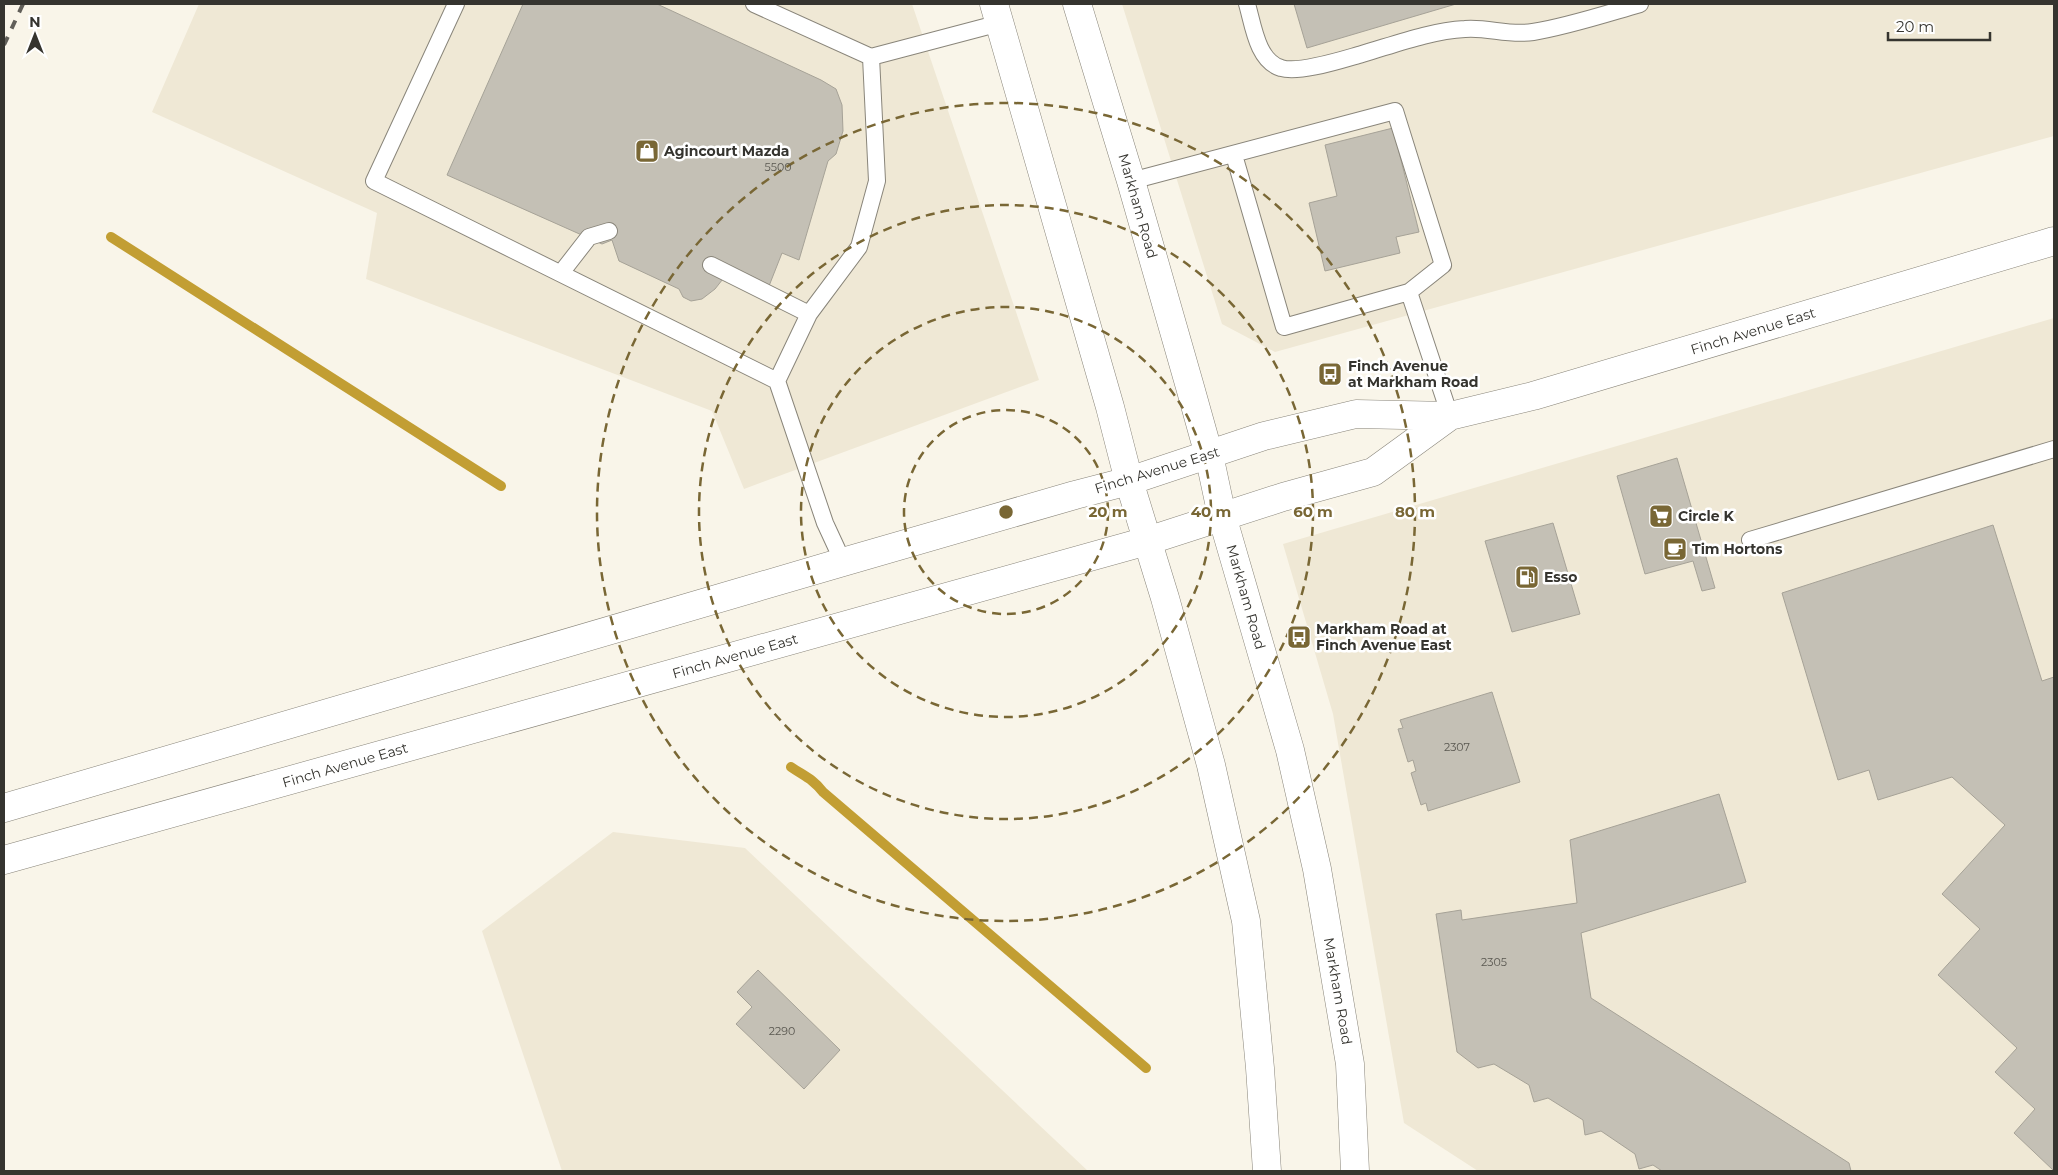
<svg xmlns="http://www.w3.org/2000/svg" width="2058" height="1175" font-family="Montserrat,sans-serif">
<rect width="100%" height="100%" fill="#f9f5e9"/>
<path fill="#efe8d5" d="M199,4H912L1039,380L744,489L712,411L366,279L377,213L152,112Z
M1122,4H2054V136L1275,352L1222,324Z
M2054,318V1171H1478L1404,1123L1333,714L1283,544Z
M613,832L745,848L1088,1171H562L482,931Z"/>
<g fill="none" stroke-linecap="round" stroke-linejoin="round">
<path stroke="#c29e33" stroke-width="10" d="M111,237L501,486
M791,767C804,776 813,779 823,792L1146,1068"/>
</g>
<path fill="#c4c0b5" stroke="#a6a297" d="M523,4H657L821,80L836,89L842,105L843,131L836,154L828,161L799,260L782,253L769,286L730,270L715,289L702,299L691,301L683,297L679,289L619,261L612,240L602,244L447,175Z
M1294,4H1456L1307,48Z
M1393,128L1419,232L1396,237L1400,253L1325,271L1309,203L1337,196L1325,145Z
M1677,458L1715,588L1702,591L1693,561L1645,574L1617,476Z
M1553,523L1580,614L1512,632L1485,541Z
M1993,525L2042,681L2054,677V1171L2014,1133L2035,1109L1995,1072L2017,1048L1938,975L1980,929L1942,894L2005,825L1952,777L1878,800L1869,770L1838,780L1782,593Z
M1492,692L1520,782L1428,811L1426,803L1421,805L1411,773L1416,771L1413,760L1408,762L1398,729L1403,728L1400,720Z
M1719,794L1746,882L1581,933L1591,998L1849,1163L1851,1171H1662L1653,1165L1639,1169L1635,1154L1601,1131L1585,1135L1583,1120L1548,1098L1534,1102L1529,1085L1494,1064L1478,1068L1457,1052L1436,914L1461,910L1462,920L1577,903L1570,840Z
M758,970L840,1050L804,1089L736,1024L752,1007L737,992Z"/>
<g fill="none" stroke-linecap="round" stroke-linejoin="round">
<g stroke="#89857a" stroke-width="18">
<path id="lane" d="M456,4L374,181L777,381
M754,4L871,57L877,181L859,247L809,314L777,381L825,523L843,562
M1247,4C1253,24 1257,61 1281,68C1299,74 1344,59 1362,54C1396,44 1430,31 1465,29C1488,27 1509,36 1533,32C1569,26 1605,14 1640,4
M871,57L1000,23
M1131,181L1395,111L1443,265L1409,292L1284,327L1234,155
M711,265L809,314
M561,273L589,237L609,231
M1409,292L1450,416
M1750,540L2054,449"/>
</g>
<g stroke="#89857a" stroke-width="29">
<path id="secondary" d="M4,808L843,562L1075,495L1129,481L1264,436L1356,414L1450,416L1533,396L2054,241
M4,860L1147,541L1283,497L1373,472L1450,416"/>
</g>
<g stroke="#89857a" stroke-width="29">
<path id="primary" d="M994,4L1110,407L1129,481L1165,598L1211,765L1246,921L1260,1068L1267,1171
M1077,4L1131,181L1190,387L1209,455L1222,516L1290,750L1317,869L1350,1064L1355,1171"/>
</g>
<use href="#lane" stroke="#fff" stroke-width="16"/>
<use href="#secondary" stroke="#fff" stroke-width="28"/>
<use href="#primary" stroke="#fff" stroke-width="28"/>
<path stroke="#615f59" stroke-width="4" stroke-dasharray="9 9" stroke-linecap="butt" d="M4,45L23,4"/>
</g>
<g fill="none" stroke="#796735" stroke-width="2.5" stroke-dasharray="9 6">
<circle cx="1006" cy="512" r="102"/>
<circle cx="1006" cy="512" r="205"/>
<circle cx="1006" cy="512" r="307"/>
<circle cx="1006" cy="512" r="409"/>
</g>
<defs>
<g id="shop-square" transform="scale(1.25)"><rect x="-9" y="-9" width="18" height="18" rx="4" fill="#796735" stroke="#fff"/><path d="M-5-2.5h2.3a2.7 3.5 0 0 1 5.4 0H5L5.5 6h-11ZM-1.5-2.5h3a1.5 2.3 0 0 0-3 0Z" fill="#fff"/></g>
<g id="bus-square" transform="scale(1.25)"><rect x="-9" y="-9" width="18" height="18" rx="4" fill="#796735" stroke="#fff"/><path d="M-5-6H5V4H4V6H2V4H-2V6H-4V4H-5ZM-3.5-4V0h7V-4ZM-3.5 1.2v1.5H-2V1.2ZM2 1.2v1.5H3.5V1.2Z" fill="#fff"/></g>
<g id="supermarket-square" transform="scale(1.25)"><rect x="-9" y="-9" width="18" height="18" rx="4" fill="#796735" stroke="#fff"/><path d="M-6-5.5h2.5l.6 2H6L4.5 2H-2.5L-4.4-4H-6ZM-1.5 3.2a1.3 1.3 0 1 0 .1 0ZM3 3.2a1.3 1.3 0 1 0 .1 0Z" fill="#fff"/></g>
<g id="cafe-square" transform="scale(1.25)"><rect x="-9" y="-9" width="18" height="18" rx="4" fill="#796735" stroke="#fff"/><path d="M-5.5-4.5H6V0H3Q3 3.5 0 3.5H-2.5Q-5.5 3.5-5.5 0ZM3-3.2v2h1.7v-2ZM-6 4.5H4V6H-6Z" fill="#fff"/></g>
<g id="fuel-square" transform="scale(1.25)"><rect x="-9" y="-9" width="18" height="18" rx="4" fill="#796735" stroke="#fff"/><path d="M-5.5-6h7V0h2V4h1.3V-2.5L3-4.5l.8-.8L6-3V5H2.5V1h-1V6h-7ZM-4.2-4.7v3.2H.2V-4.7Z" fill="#fff"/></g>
</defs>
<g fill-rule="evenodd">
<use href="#shop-square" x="647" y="151"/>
<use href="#bus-square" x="1330" y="374"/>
<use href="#supermarket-square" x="1661" y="516"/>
<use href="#cafe-square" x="1675" y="549"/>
<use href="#fuel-square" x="1527" y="577"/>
<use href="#bus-square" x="1299" y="637"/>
</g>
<g text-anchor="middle" stroke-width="5" stroke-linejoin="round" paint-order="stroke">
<g font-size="11" fill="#595750">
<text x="778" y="171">5500</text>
<text x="1457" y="751">2307</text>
<text x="1494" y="966">2305</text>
<text x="782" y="1035">2290</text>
</g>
<g font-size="14" font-weight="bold" fill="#35342f" stroke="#fff" text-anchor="start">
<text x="664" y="156">Agincourt Mazda</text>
<text x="1348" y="371">Finch Avenue<tspan x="1348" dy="16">at Markham Road</tspan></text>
<text x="1678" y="521">Circle K</text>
<text x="1692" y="554">Tim Hortons</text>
<text x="1544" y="582">Esso</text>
<text x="1316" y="634">Markham Road at<tspan x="1316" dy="16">Finch Avenue East</tspan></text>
</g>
<g font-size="14" fill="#35342f" stroke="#fff">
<text transform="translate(1138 206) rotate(74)" y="5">Markham Road</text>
<text transform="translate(1753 331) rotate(-17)" y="5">Finch Avenue East</text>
<text transform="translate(1157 470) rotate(-17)" y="5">Finch Avenue East</text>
<text transform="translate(1246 597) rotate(74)" y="5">Markham Road</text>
<text transform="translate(735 656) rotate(-16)" y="5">Finch Avenue East</text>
<text transform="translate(345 765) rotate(-16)" y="5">Finch Avenue East</text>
<text transform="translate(1338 991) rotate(80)" y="5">Markham Road</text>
</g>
</g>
<circle cx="1006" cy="512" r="8" fill="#796735" stroke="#fff" stroke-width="2.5"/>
<g font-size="15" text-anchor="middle" font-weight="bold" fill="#796735" stroke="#fff" stroke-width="5" stroke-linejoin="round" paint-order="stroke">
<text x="1108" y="517">20 m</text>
<text x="1211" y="517">40 m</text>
<text x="1313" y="517">60 m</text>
<text x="1415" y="517">80 m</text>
</g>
<rect width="2058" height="1175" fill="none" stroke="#35342f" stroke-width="10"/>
<g transform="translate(35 35)" stroke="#ffffff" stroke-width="4" paint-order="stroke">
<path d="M0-4L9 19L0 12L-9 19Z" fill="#35342f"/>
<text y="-8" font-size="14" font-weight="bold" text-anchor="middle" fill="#35342f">N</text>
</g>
<path d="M1888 32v8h102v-8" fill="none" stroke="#35342f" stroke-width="2.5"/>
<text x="1896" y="32" font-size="15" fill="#35342f" stroke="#ffffff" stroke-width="4" paint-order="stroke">20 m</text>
</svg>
